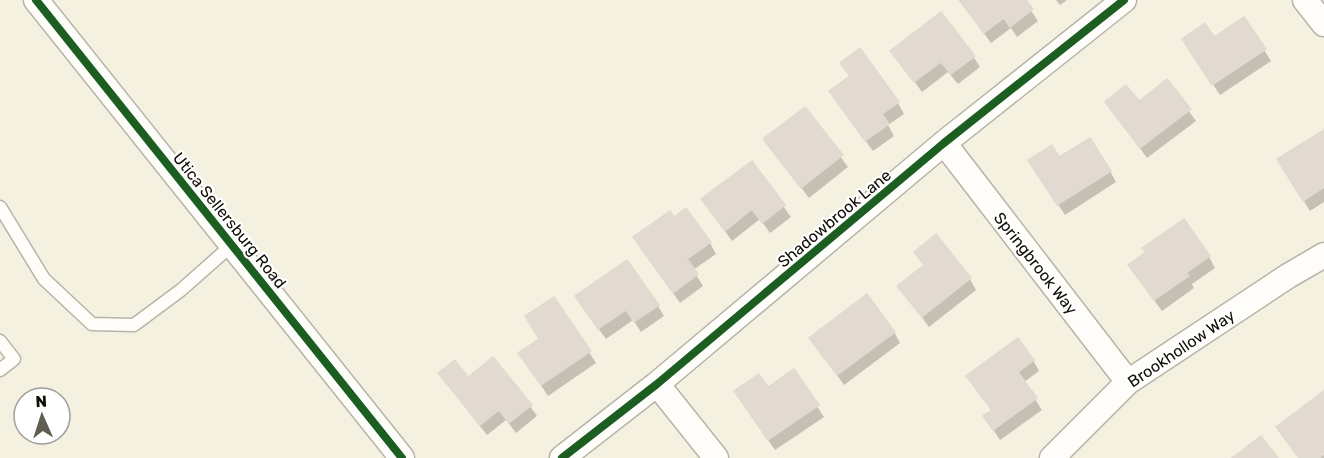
<svg xmlns="http://www.w3.org/2000/svg" width="1324" height="458" font-family="Rubik,sans-serif">
<rect width="100%" height="100%" fill="#f5f1e0"/>
<path fill="#0003" d="M959,0H1024L1038,21L1017,37L1011,28L991,43Z
M1056,0H1067L1060,5Z
M1214,39L1264,50L1271,61L1220,95L1190,50Z
M892,51L973,56L980,67L958,84L948,72L922,92Z
M842,63L898,103L904,114L888,125L894,136L873,151L837,102L851,77Z
M1167,81L1196,121L1147,158L1107,102L1138,103Z
M805,109L848,167L809,198L765,139Z
M1324,132V202L1310,211L1285,171Z
M1059,159L1110,171L1116,182L1065,215L1036,171Z
M752,163L791,217L770,233L760,219L732,241L703,200Z
M673,219L710,243L716,254L693,270L703,286L680,303L635,238Z
M916,253L970,279L976,290L929,327L899,286L924,266Z
M1209,257L1215,268L1192,284L1194,288L1162,311L1136,276Z
M554,299L596,363L548,396L527,364L541,340Z
M658,306L664,316L641,332L633,320L606,339L583,308Z
M894,332L900,343L844,385L811,338Z
M1033,360L1039,371L1024,382L1042,410L1000,440L985,417L992,411L974,387Z
M794,371L824,417L775,450L742,402L767,389Z
M440,373L468,379L530,406L537,416L516,433L506,420L487,435L447,384Z
M1324,393V458H1299L1278,428Z"/>
<path fill="#e2d9d0" stroke="#e2d9d0" stroke-width="1.5" d="M959,0H1026L1033,9L1010,27L1004,18L984,33Z
M941,12L975,56L951,74L941,62L914,82L890,51Z
M1244,17L1266,49L1212,85L1182,39L1205,23L1214,37Z
M860,48L899,102L882,114L889,124L865,141L829,91L850,76L840,63Z
M1167,79L1191,109L1140,148L1105,102L1126,85L1139,101Z
M805,107L843,155L801,188L763,139Z
M1324,130V187L1303,201L1277,159Z
M1090,138L1111,171L1057,205L1028,160L1052,145L1059,157Z
M752,161L785,205L762,223L752,209L725,231L701,199Z
M686,208L711,242L687,259L698,274L673,293L633,237L670,211L674,217Z
M1184,219L1210,256L1186,273L1189,276L1154,300L1128,265L1146,252L1142,248Z
M936,234L971,278L922,317L897,286L924,265L914,252Z
M627,260L659,305L634,322L626,310L598,329L575,296Z
M867,294L895,332L837,375L809,338Z
M554,297L591,351L541,385L518,353L539,339L525,316Z
M1018,338L1034,360L1018,372L1037,398L993,430L983,416L992,410L966,376Z
M493,357L532,405L509,423L499,410L480,425L438,373L455,360L468,377Z
M794,369L819,405L768,440L734,391L759,374L768,387Z
M1324,391V454L1319,458H1299L1276,427Z
M1261,436L1278,458H1232Z"/>
<g fill="none" stroke-linecap="round" stroke-linejoin="round">
<g stroke="#b7b4a7" stroke-width="15">
<path id="service" d="M0,207L44,279L92,324L134,325L181,290L233,244
M0,341L14,359L0,370"/>
</g>
<g stroke="#b7b4a7" stroke-width="27">
<path id="minor" d="M36,0L402,458
M1305,0L1324,24
M944,143L1128,382
M657,384L716,458
M562,458L657,384L944,143L1124,0
M1052,458L1128,382L1288,276L1324,255"/>
</g>
<use href="#service" stroke="#fefdfa" stroke-width="12"/>
<use href="#minor" stroke="#fefdfa" stroke-width="24"/>
<g stroke="#fff" stroke-width="11">
<path id="cycleway" d="M36,0L402,458
M562,458L657,384L944,143L1124,0"/>
</g>
<use href="#cycleway" stroke="#1b5e20" stroke-width="8"/>
</g>
<g text-anchor="middle" stroke-width="4.5" stroke-linejoin="round" paint-order="stroke">
<g font-size="16" fill="#0f0d04" stroke="#fff">
<text transform="translate(834 218) rotate(-40)" y="6">Shadowbrook Lane</text>
<text transform="translate(230 220) rotate(51)" y="6">Utica Sellersburg Road</text>
<text transform="translate(1036 263) rotate(52)" y="6">Springbrook Way</text>
<text transform="translate(1181 348) rotate(-34)" y="6">Brookhollow Way</text>
</g>
</g>
<g transform="translate(42 416) rotate(357)"><circle r="28" fill="#ffffff" stroke="#9f9e9b" stroke-width="1.5"/>
<path d="M0-4.5L10 22L0 15L-10 22Z" fill="#605d51"/>
<text y="-9" font-size="16" font-weight="bold" text-anchor="middle" fill="#0f0d04">N</text>
</g>
</svg>
